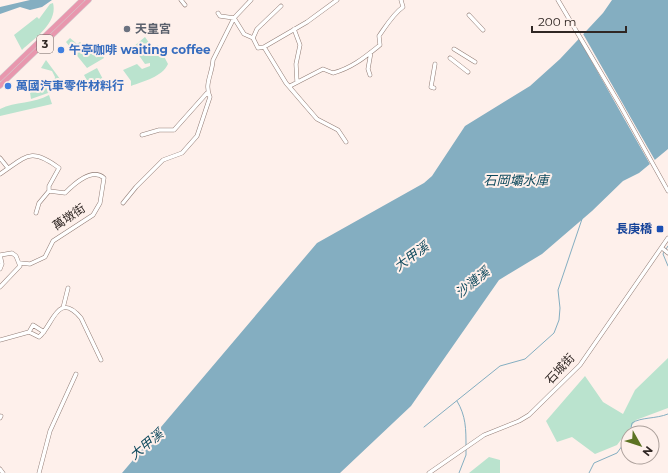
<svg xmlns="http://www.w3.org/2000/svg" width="668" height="473" font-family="Montserrat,'Noto Sans TC',sans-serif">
<rect width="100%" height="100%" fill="#fef0eb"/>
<path fill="#bae3ce" d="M53,3C58,23 35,38 22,50L14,35L37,17L39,19L50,4Z
M145,37L152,47L158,45L168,64C162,77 144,81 131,86V81L123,70L137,64L142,69L150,66V63L145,64L133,47Z
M70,38L77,44L80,42L89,50L97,47L104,58L87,68L66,42Z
M46,60L60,79L61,85L49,93L47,86L54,83L55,77L52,71L41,68Z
M97,68L105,83L92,90L84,75Z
M34,82L39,83V86H46L48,93L31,99L29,86Z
M49,95L52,104L0,116V109C15,101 34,104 49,95Z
M668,358V408L636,420L617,445L595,454L572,437L557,442L546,421L585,376L603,402L623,414L635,390Z
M489,457L500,460V473H469Z"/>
<path fill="#84aec1" d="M30,0H52L42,7L30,10L20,7L0,14V7Z
M612,0H668V149L639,173L623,181L592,211L542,254L499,280L411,406L340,473H122L317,243L424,183L432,176L465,126L530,86L560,59L603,13Z"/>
<path fill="#fef0eb" d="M582,32L656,162L651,166L578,37Z"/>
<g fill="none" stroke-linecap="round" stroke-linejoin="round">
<path stroke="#84aec1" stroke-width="1" d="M666,249L668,246
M664,252L663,254L668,266
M457,401C466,416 466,429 466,446
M424,427L500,366L525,359L554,333L559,320L560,308L558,290L582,219
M630,433L632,423C641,417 656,419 668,414
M459,473L466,455V449
M589,473L594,463L617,453L628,438"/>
<g stroke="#927d76" stroke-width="4.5">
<path id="minor" d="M181,0L185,5
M558,0L620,105L668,191
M218,13L220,16L234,18L244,34L253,38L258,48L264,47L286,83L304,104L317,119L338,130L346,142
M469,15L483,30
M294,29L300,45L296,64L297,82
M253,38L257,29L281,6
M264,47L307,22L337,0
M454,49L475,62
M450,58L468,72
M370,75L368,69L371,52
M290,86L323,69L333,73C352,68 365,57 380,45L379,36C386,26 393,14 403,7L401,0
M434,88L431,87L435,64
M142,135L159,130H174L207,93
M0,158L8,168
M0,174C26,157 30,146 59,168L49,186V191L65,193C74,184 92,167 104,178L100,203L93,215L53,241L45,257L30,264L20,263
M123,203L136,187L163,160L182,153L197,136L210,97C204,84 212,75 213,60L234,18L251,0
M36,213L39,203L49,191
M662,248L668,253
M0,255L12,253L16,256L20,266L0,287
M0,269L2,264L0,255
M63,308L68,288
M29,332L33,325L44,332
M0,340L29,332L39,337C53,326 57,290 81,318L101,360
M0,418L1,416
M0,469L3,473
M39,473L50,431L76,374
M429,473L484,435L519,421L529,415L580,365L668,238"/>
</g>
<g stroke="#d1cfcf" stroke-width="5.5">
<path id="major" d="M0,79L82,0
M0,86L89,0"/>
</g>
<use href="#minor" stroke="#fff" stroke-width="3.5"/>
<use href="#major" stroke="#e897ae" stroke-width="4.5"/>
</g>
<circle fill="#6b7280" stroke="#fef0eb" stroke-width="1.5" cx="127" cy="29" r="4"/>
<g fill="#3f7fe0" stroke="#fef0eb" stroke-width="1.5">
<circle cx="61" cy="50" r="4"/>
<circle cx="8" cy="86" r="4"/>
</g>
<rect fill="#1a4fb4" stroke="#fef0eb" stroke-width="1.5" x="656" y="225" width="8" height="8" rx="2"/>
<g text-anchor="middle" stroke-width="4" stroke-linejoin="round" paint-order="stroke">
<rect fill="#fef0eb" stroke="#6e6360" stroke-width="1" x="37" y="35" width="16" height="18" rx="3"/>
<g font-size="11" font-weight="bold" fill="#302724">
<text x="45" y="48">3</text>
</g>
<g font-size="12" font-weight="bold" fill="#5b616d" stroke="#fef0eb" text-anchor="start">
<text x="135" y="33">天皇宮</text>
</g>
<g font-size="12" font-weight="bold" fill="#366cbe" stroke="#fef0eb" text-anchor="start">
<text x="69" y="54">午亭咖啡 waiting coffee</text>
<text x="16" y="90">萬國汽車零件材料行</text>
</g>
<g font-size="12" fill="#302724" stroke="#fef0eb">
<text transform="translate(69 217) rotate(-34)" y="4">萬墩街</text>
<text transform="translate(560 369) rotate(-47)" y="4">石城街</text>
</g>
<g font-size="12" font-weight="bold" fill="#164399" stroke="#fef0eb" text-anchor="end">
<text x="652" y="233">長庚橋</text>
</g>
<g font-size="13" font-style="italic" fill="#0e495d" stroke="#fef0eb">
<text x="516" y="185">石岡壩水庫</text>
<text transform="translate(411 256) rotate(-36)" y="5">大甲溪</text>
<text transform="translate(472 282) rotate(-39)" y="5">沙漣溪</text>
<text transform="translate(146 444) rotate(-40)" y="5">大甲溪</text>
</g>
</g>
<g transform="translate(640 445) rotate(129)"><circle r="19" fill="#fef0eb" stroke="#aca09b"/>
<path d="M0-3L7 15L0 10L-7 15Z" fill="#5d7323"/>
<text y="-6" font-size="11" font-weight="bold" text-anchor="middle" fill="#302724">N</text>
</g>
<path d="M532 26v6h94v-6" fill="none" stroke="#302724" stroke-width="2"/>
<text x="538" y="26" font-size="12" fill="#302724" stroke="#fef0eb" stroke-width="3" paint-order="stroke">200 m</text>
</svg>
